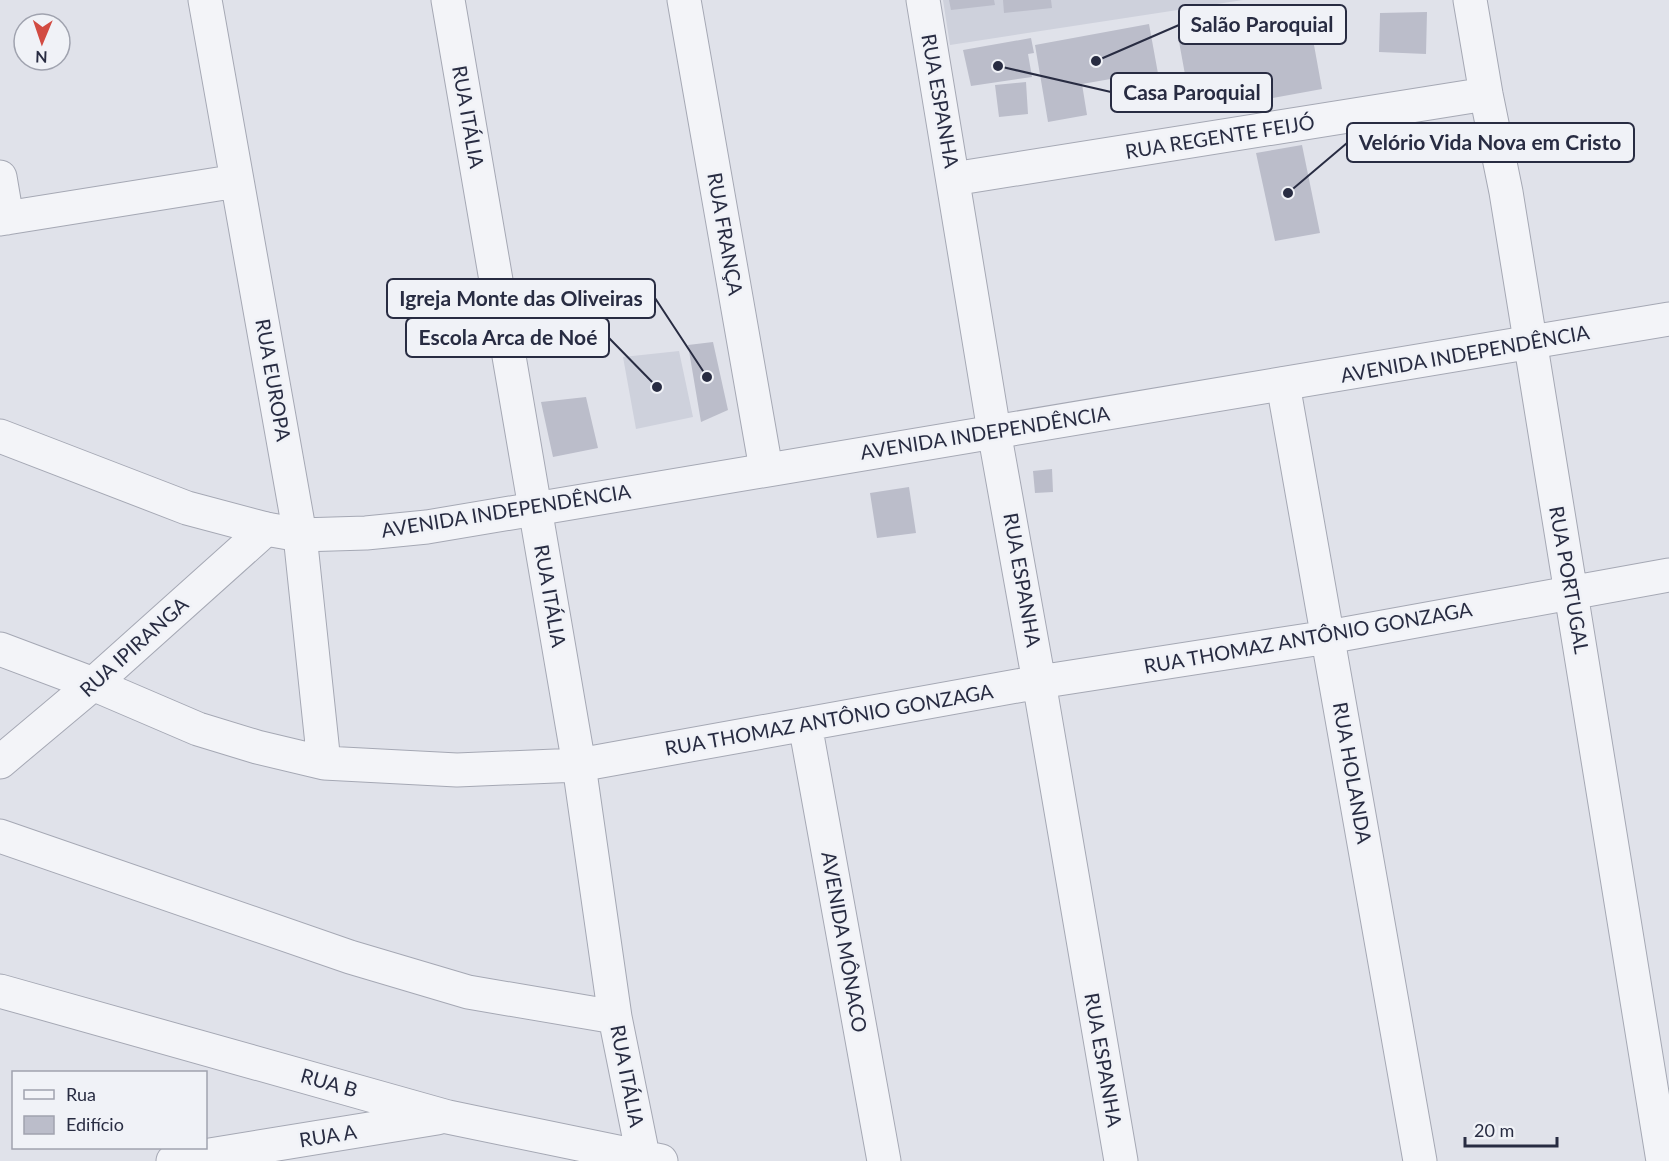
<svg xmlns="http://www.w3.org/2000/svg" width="1669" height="1161" font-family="Lato,sans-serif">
<rect width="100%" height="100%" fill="#e0e2ea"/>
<path fill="#ced1dc" d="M943,0H1243L950,45Z
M679,351L693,417L636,429L623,357Z"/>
<path fill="#bbbdca" d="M949,0H994L995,5L951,10Z
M1003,0H1051L1052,8L1004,13Z
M1308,12L1322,89L1192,113L1178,36Z
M1427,12L1426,54L1379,52L1380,13Z
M1149,24L1163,101L1127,107L1122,77L1082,84L1087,115L1048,122L1035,45Z
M1031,38L1034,53L1028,54L1032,77L971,86L963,50Z
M1026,82L1028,114L999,117L995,85Z
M1302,145L1320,233L1275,241L1256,153Z
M713,342L728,410L701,422L688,345Z
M586,397L598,448L553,457L541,402Z
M1052,469L1053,492L1035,493L1033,471Z
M909,487L916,533L877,538L870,493Z"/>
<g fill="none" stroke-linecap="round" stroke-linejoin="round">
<g stroke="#a5a8b4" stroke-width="35">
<path id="minor" d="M205,0L300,535L324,763
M448,0L579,765L615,1017L643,1156
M684,0L766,469
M923,0L994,431L1039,682L1121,1161
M1470,0L1486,94L1506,192L1663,1161
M0,177L7,218
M953,179L1486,94
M0,219L237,181
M1283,384L1420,1161
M0,649L93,684L198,729L257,747L324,763L457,770L579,765L1039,682L1328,637L1669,575
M805,724L884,1161
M0,762L93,684L266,529
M0,836L350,957L468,992L615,1017
M0,991L448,1117L661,1161
M173,1161L437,1118"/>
</g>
<g stroke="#a5a8b4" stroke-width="35">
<path id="tertiary" d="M0,436L187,508L266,529L300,535L366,533L427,527L1669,319"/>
</g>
<use href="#minor" stroke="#f3f4f8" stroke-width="33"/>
<use href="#tertiary" stroke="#f3f4f8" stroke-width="33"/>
</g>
<g text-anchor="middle" stroke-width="5" stroke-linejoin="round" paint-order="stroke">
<g font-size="20" fill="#282c42" stroke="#f0f2f7">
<text transform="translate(940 101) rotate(80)" y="7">RUA ESPANHA</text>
<text transform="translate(468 117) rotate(80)" y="7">RUA ITÁLIA</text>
<text transform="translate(1220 137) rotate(-9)" y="7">RUA REGENTE FEIJÓ</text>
<text transform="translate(725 234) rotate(80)" y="7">RUA FRANÇA</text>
<text transform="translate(1465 354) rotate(-10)" y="7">AVENIDA INDEPENDÊNCIA</text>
<text transform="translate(273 380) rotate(80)" y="7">RUA EUROPA</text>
<text transform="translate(985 433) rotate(-9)" y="7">AVENIDA INDEPENDÊNCIA</text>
<text transform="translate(506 511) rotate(-9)" y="7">AVENIDA INDEPENDÊNCIA</text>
<text transform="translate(1022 580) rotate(80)" y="7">RUA ESPANHA</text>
<text transform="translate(1569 580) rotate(80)" y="7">RUA PORTUGAL</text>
<text transform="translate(550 596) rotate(80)" y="7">RUA ITÁLIA</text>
<text transform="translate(1308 638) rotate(-10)" y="7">RUA THOMAZ ANTÔNIO GONZAGA</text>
<text transform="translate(134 647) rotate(-42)" y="7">RUA IPIRANGA</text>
<text transform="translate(829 720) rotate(-10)" y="7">RUA THOMAZ ANTÔNIO GONZAGA</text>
<text transform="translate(1352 773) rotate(80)" y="7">RUA HOLANDA</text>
<text transform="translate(844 942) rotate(80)" y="7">AVENIDA MÔNACO</text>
<text transform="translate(1103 1060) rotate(80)" y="7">RUA ESPANHA</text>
<text transform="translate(627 1076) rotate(79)" y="7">RUA ITÁLIA</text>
<text transform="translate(329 1083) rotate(16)" y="7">RUA B</text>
<text transform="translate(328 1136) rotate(-9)" y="7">RUA A</text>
</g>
</g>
<path fill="none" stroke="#282c42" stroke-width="2" d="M1096 61L1179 25M998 66L1111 92M1288 193L1347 143M707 377L655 298M657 387L609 338"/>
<g fill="#282c42" stroke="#f0f2f7" stroke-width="2">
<circle cx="1096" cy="61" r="6"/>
<circle cx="998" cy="66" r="6"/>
<circle cx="1288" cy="193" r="6"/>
<circle cx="707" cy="377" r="6"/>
<circle cx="657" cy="387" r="6"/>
</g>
<g fill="#f0f2f7" stroke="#282c42" stroke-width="2">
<rect x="1179" y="5" width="167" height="39" rx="6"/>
<rect x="1111" y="73" width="161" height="39" rx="6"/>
<rect x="1347" y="123" width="287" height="39" rx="6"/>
<rect x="387" y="279" width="268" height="39" rx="6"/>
<rect x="406" y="318" width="203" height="39" rx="6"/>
</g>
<g font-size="21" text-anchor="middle" font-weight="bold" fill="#282c42">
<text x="1262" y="32">Salão Paroquial</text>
<text x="1192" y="100">Casa Paroquial</text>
<text x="1490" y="150">Velório Vida Nova em Cristo</text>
<text x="521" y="306">Igreja Monte das Oliveiras</text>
<text x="508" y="345">Escola Arca de Noé</text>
</g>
<rect x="12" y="1071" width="195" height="78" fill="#f0f2f7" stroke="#a0a3af" stroke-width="1.5"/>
<rect x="24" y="1090" width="30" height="9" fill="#f3f4f8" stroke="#a0a3af" stroke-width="1.5"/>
<text x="66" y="1101" font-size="18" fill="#282c42">Rua</text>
<rect x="24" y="1116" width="30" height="18" fill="#bbbdca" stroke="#a0a3af" stroke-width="1.5"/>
<text x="66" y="1131" font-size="18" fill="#282c42">Edifício</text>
<g transform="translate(42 42) rotate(182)"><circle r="28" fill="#f0f2f7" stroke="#a0a3af" stroke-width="1.5"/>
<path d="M0-4.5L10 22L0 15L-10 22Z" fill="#d24b42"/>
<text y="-9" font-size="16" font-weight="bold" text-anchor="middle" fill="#282c42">N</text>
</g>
<path d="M1465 1137v9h92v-9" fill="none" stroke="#282c42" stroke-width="3"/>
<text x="1474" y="1137" font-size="18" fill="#282c42" stroke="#f0f2f7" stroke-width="4.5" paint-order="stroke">20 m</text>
</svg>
